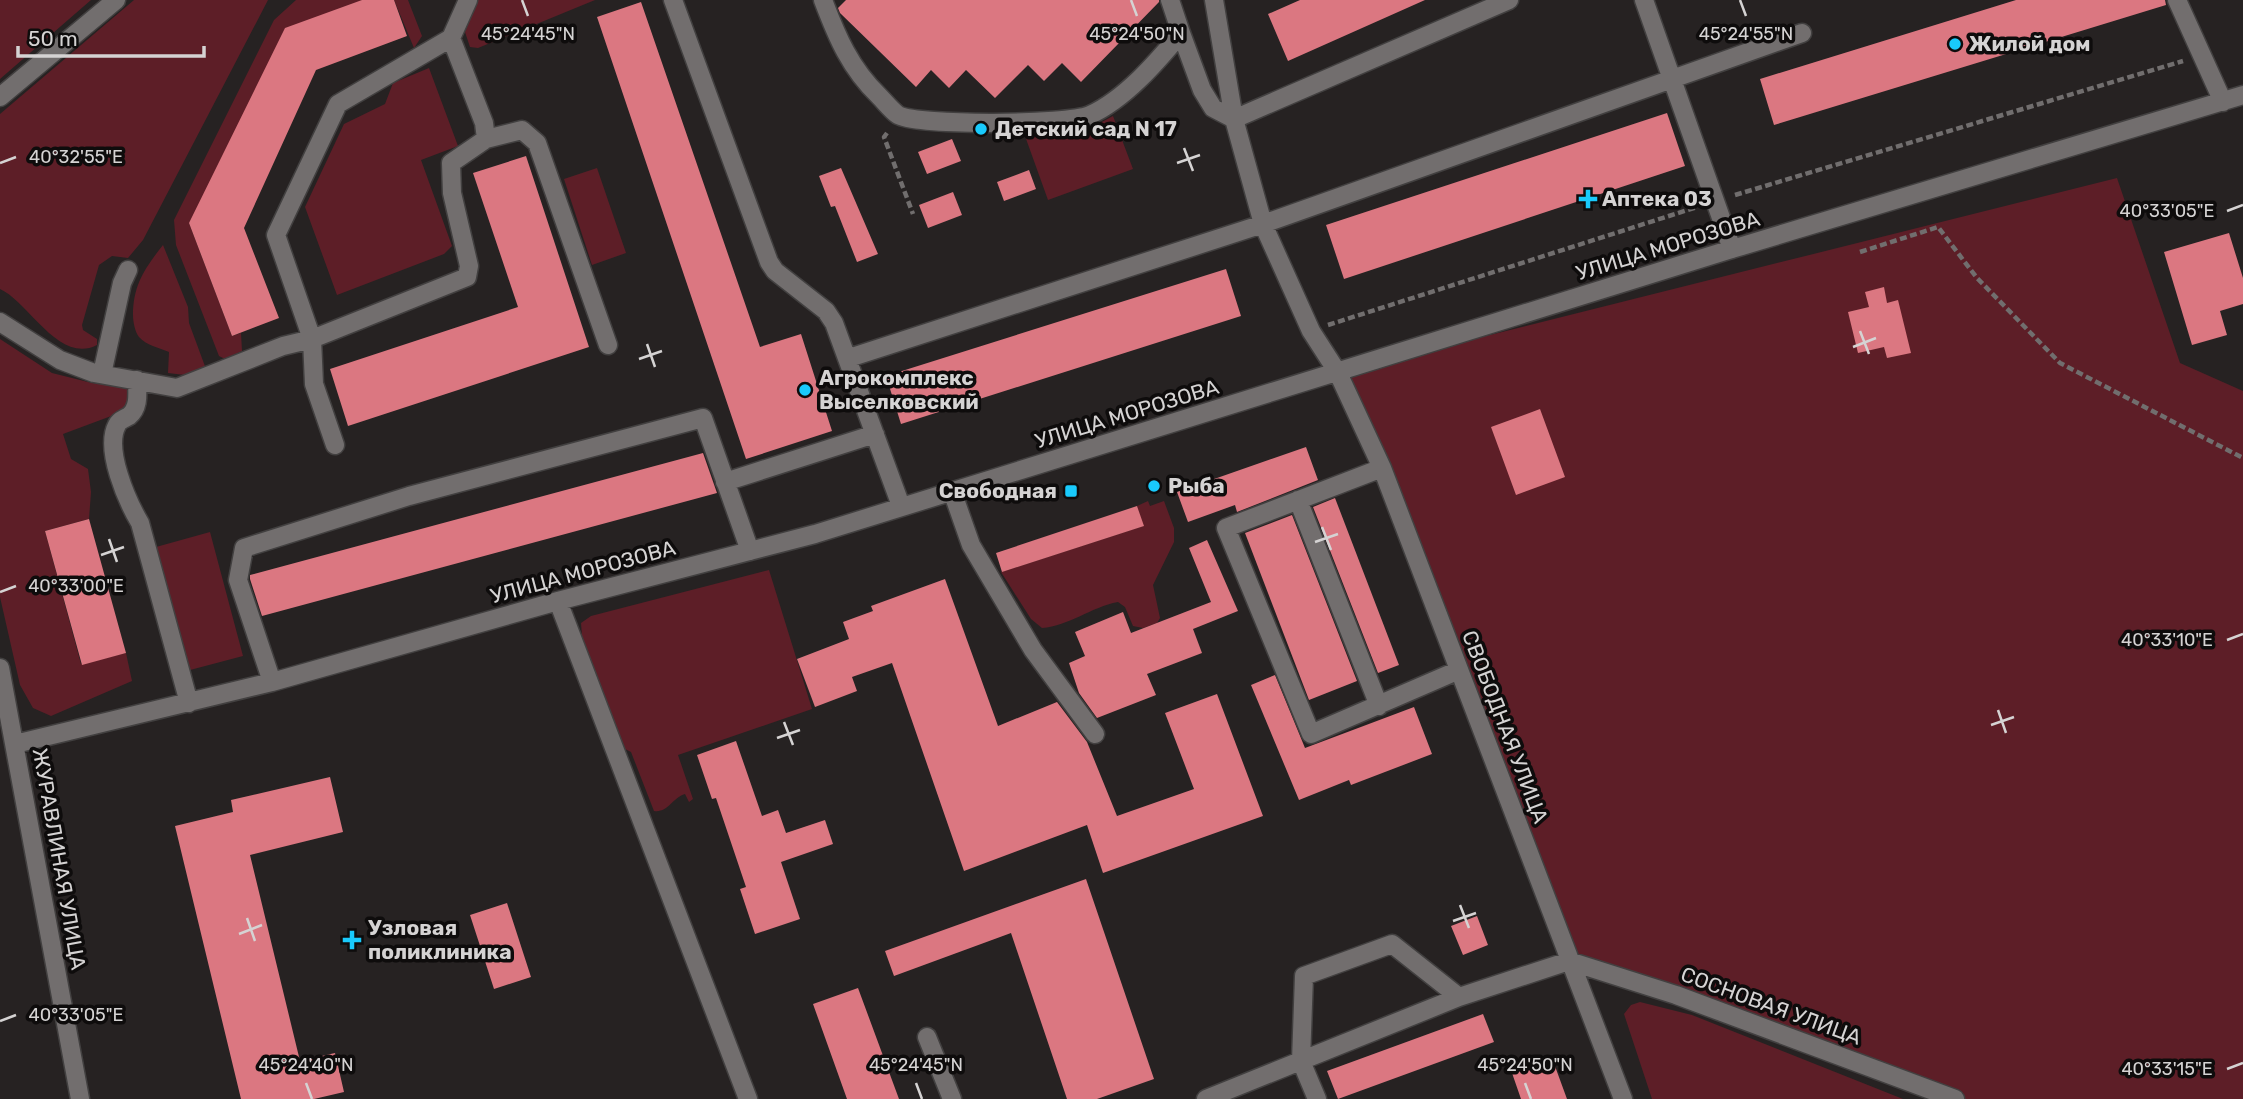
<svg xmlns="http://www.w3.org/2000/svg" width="2243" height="1099" font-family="Rubik,sans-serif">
<rect width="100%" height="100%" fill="#262222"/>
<path fill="#5d1e27" d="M0,0H91L0,79Z
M134,0H268L143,240L128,258L112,256L99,265L82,325L83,330L97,339V345C59,365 28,301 0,289V114Z
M296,0H362L189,223L232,336L241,333L242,351L225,359L219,356L176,245L174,220L274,20Z
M394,0H408L422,36L414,48Z
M477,0H595L478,48L470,47L465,32Z
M429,68L458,146L421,160L452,246L444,254L337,295L305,207L344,124L385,104L393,83Z
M1113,116L1133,169L1048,200L1025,136L1083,132Z
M597,168L626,253L592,265L564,179Z
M2117,178L2180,363L2243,391V1099H1955L1569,961L1338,373Z
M163,245L188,307L189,323L206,369L185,375L168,373L169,352C159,348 146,345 139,337C135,332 133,322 133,315C133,285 145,268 163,245Z
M0,339L52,373L92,383L127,387L132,400L122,412L63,434L71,459L88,469L91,492L89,519L45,531L81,664L126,653L132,681L51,716L33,708L20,685L0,597Z
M1148,501L1150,506L1164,501L1174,528V542L1153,585L1160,618L1157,623L1143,628L1133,626L1125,607L1118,602C1091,607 1069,626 1042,628L1031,619L1001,572L1143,526L1137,506Z
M210,532L243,656L190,670L156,547Z
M769,570L812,709L678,755L693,799L689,802L685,794C672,798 668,813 654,811L631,752L623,748L582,636L581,623L591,616Z
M1640,1002L1692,1015L1903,1099H1652L1624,1014L1631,1005Z"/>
<path fill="#db7781" d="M362,0H394L407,36L316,70L244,228L279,318L232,336L189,223L285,28Z
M846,0H1159V2L1081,82L1062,63L1044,81L1028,65L995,98L966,70L949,88L931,70L916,87L840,13L838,8Z
M1300,0H1425L1288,61L1268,14Z
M2016,0H2165L2166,5L1774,125L1760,79Z
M641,2L760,347L801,334L832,431L746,459L597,17Z
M1667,113L1685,166L1344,279L1326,225Z
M952,139L961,161L927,174L918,152Z
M526,156L589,347L348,426L330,369L518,307L473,173Z
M841,168L878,254L857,262L835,206L831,207L819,176Z
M1029,170L1036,189L1004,201L997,182Z
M953,192L962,215L928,228L919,205Z
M2229,233L2243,278V304L2220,311L2227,335L2192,345L2164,252Z
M1226,269L1241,316L901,424L886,376Z
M1884,287L1887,303L1898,300L1911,353L1887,358L1884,347L1858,353L1848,312L1869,307L1865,292Z
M1540,409L1565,477L1516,495L1491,427Z
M1306,447L1318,480L1237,512L1235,505L1188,522L1177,492Z
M703,453L717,493L262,616L250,579V575Z
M1335,498L1399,665L1378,673L1313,507Z
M1137,506L1144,526L1002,572L996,553Z
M1292,515L1357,681L1309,700L1245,533Z
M89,519L126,653L82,665L45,531Z
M1207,540L1238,611L1193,629L1202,653L1147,674L1156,695L1097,718L1079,693L1069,663L1085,656L1075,632L1123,612L1131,633L1211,602L1189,548Z
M945,579L998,726L1057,702L1087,742L1117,816L1194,789L1165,713L1217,694L1263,816L1103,873L1087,825L964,871L892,663L852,677L857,691L815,707L797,659L849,639L843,622L873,611L871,606Z
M1275,675L1305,748L1414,707L1432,754L1351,785L1349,780L1299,800L1251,685Z
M736,741L762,816L778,810L786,833L825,820L833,844L781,862L800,919L755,934L740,889L746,887L716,798L712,799L697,755Z
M330,777L343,832L250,855L300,1061L335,1053L344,1092L314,1099H241L175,826L233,812L231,800Z
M1086,879L1154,1079L1097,1099H1067L1011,933L894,976L885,951Z
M507,903L531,977L494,989L470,915Z
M1477,916L1488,945L1463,955L1451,926Z
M858,988L899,1099H847L813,1004Z
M1483,1014L1494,1042L1338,1099L1327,1071Z
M1552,1058L1567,1099H1521L1512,1073Z"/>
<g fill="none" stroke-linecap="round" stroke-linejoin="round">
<g stroke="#424040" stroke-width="21">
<path id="minor" d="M673,0L769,262L775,271L826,311L834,323L901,506
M823,0C837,37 850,68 879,96C885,102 891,110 898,115C919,126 1067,125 1090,115C1125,99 1157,62 1181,33L1202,90L1213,108L1234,119L1509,0
M1170,0L1181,33
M1214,0L1234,119L1263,224L1311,331L1338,373L1382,468L1623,1099
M1644,0L1732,249
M2177,0L2223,102
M0,97L116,0
M486,139L522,130L537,143L608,345
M0,322L60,360L94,373L177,388L283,346L312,339L276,235L338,104L451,38L468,0
M849,358L1263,224L1802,33
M102,374L122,283L128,270
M137,380C137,392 140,407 129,416C124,419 119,420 117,425C104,449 127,501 140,523L189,703
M335,445L314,384L312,339L467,277L469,266L452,193L451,163L486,139L484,123L451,38
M1382,468L1226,528L1311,734L1459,670
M725,482L875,434
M952,491L971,545L1033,650L1095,734
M1298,500L1379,706
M558,601L748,1099
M0,668L80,1099
M272,682L238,580L244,548L409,496L703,418L750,551
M15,744L272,682L558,601L815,534L1732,249L2243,95
M927,1037L952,1099
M1206,1099L1459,997L1569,961L1676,995L1955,1099
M1317,1099L1301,1061L1304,976L1392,944L1459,997"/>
</g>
<path stroke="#716e6e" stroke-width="4.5" stroke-dasharray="7 3.5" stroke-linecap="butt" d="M887,133L884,137L913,214
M1735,195L2183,61
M1860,252L1938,227L1977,278L2060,363L2243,458
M1328,325L1697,207"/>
<use href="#minor" stroke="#726e6e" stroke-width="18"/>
</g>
<path fill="none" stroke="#d5d3d3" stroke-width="2.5" d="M522,0L528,16M1131,0L1137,16M1740,0L1746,16M1184,148L1193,171M0,163L16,157M1177,163L1200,155M2227,211L2243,205M1860,331L1869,354M647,344L655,367M1853,347L1876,338M639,359L662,351M1322,527L1331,550M109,539L117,562M1315,542L1338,534M101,555L124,547M0,592L16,586M2227,640L2243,634M1998,710L2006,733M784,722L793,745M1991,725L2014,717M777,738L800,730M1460,905L1469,928M247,918L255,941M1453,921L1476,913M239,934L262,925M0,1021L16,1015M2227,1069L2243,1063M306,1083L312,1099M916,1083L922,1099M1525,1083L1531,1099"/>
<g fill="#19cafc" stroke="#0e0c0c" stroke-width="2.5">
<circle cx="1955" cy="44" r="7"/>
<circle cx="981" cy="129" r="7"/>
<path d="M1584.5 188.5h7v7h7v7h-7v7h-7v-7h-7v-7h7z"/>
<circle cx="805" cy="390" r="7"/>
<circle cx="1154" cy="486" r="7"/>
<rect x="1064" y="484" width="14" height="14" rx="3.5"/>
<path d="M348.5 929.5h7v7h7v7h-7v7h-7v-7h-7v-7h7z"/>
</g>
<g text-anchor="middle" stroke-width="7" stroke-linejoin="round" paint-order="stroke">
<g font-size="21" font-weight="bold" fill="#d5d3d3" stroke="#0e0c0c" text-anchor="start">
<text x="1969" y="51">Жилой дом</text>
<text x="995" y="136">Детский сад N 17</text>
<text x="1602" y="206">Аптека 03</text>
<text x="819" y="385">Агрокомплекс<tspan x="819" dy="24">Выселковский</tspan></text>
<text x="1168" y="493">Рыба</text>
<text x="1057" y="498" text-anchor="end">Свободная</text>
<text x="368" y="935">Узловая<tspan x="368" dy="24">поликлиника</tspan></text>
</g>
<g font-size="21" fill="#d5d3d3" stroke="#0e0c0c">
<text transform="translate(1668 246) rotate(-17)" y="7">УЛИЦА МОРОЗОВА</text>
<text transform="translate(1127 414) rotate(-17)" y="7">УЛИЦА МОРОЗОВА</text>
<text transform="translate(583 572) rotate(-15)" y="7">УЛИЦА МОРОЗОВА</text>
<text transform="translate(1505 727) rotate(69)" y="7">СВОБОДНАЯ УЛИЦА</text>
<text transform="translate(59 859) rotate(80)" y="7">ЖУРАВЛИНАЯ УЛИЦА</text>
<text transform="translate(1771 1006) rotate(20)" y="7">СОСНОВАЯ УЛИЦА</text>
</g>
</g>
<g font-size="18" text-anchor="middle" fill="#d5d3d3" stroke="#0e0c0c" stroke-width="7" stroke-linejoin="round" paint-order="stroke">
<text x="528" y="40">45°24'45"N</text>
<text x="1137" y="40">45°24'50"N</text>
<text x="1746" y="40">45°24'55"N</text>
<text x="76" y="163">40°32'55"E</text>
<text x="2167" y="217">40°33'05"E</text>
<text x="76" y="592">40°33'00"E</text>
<text x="2167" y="646">40°33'10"E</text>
<text x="76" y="1021">40°33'05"E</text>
<text x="306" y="1071">45°24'40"N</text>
<text x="916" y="1071">45°24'45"N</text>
<text x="1525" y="1071">45°24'50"N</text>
<text x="2167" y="1075">40°33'15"E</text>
</g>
<path d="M18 46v10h186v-10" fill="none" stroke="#d5d3d3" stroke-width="3.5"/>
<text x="28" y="46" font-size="21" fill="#d5d3d3" stroke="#0e0c0c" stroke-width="5" paint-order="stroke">50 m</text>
</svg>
